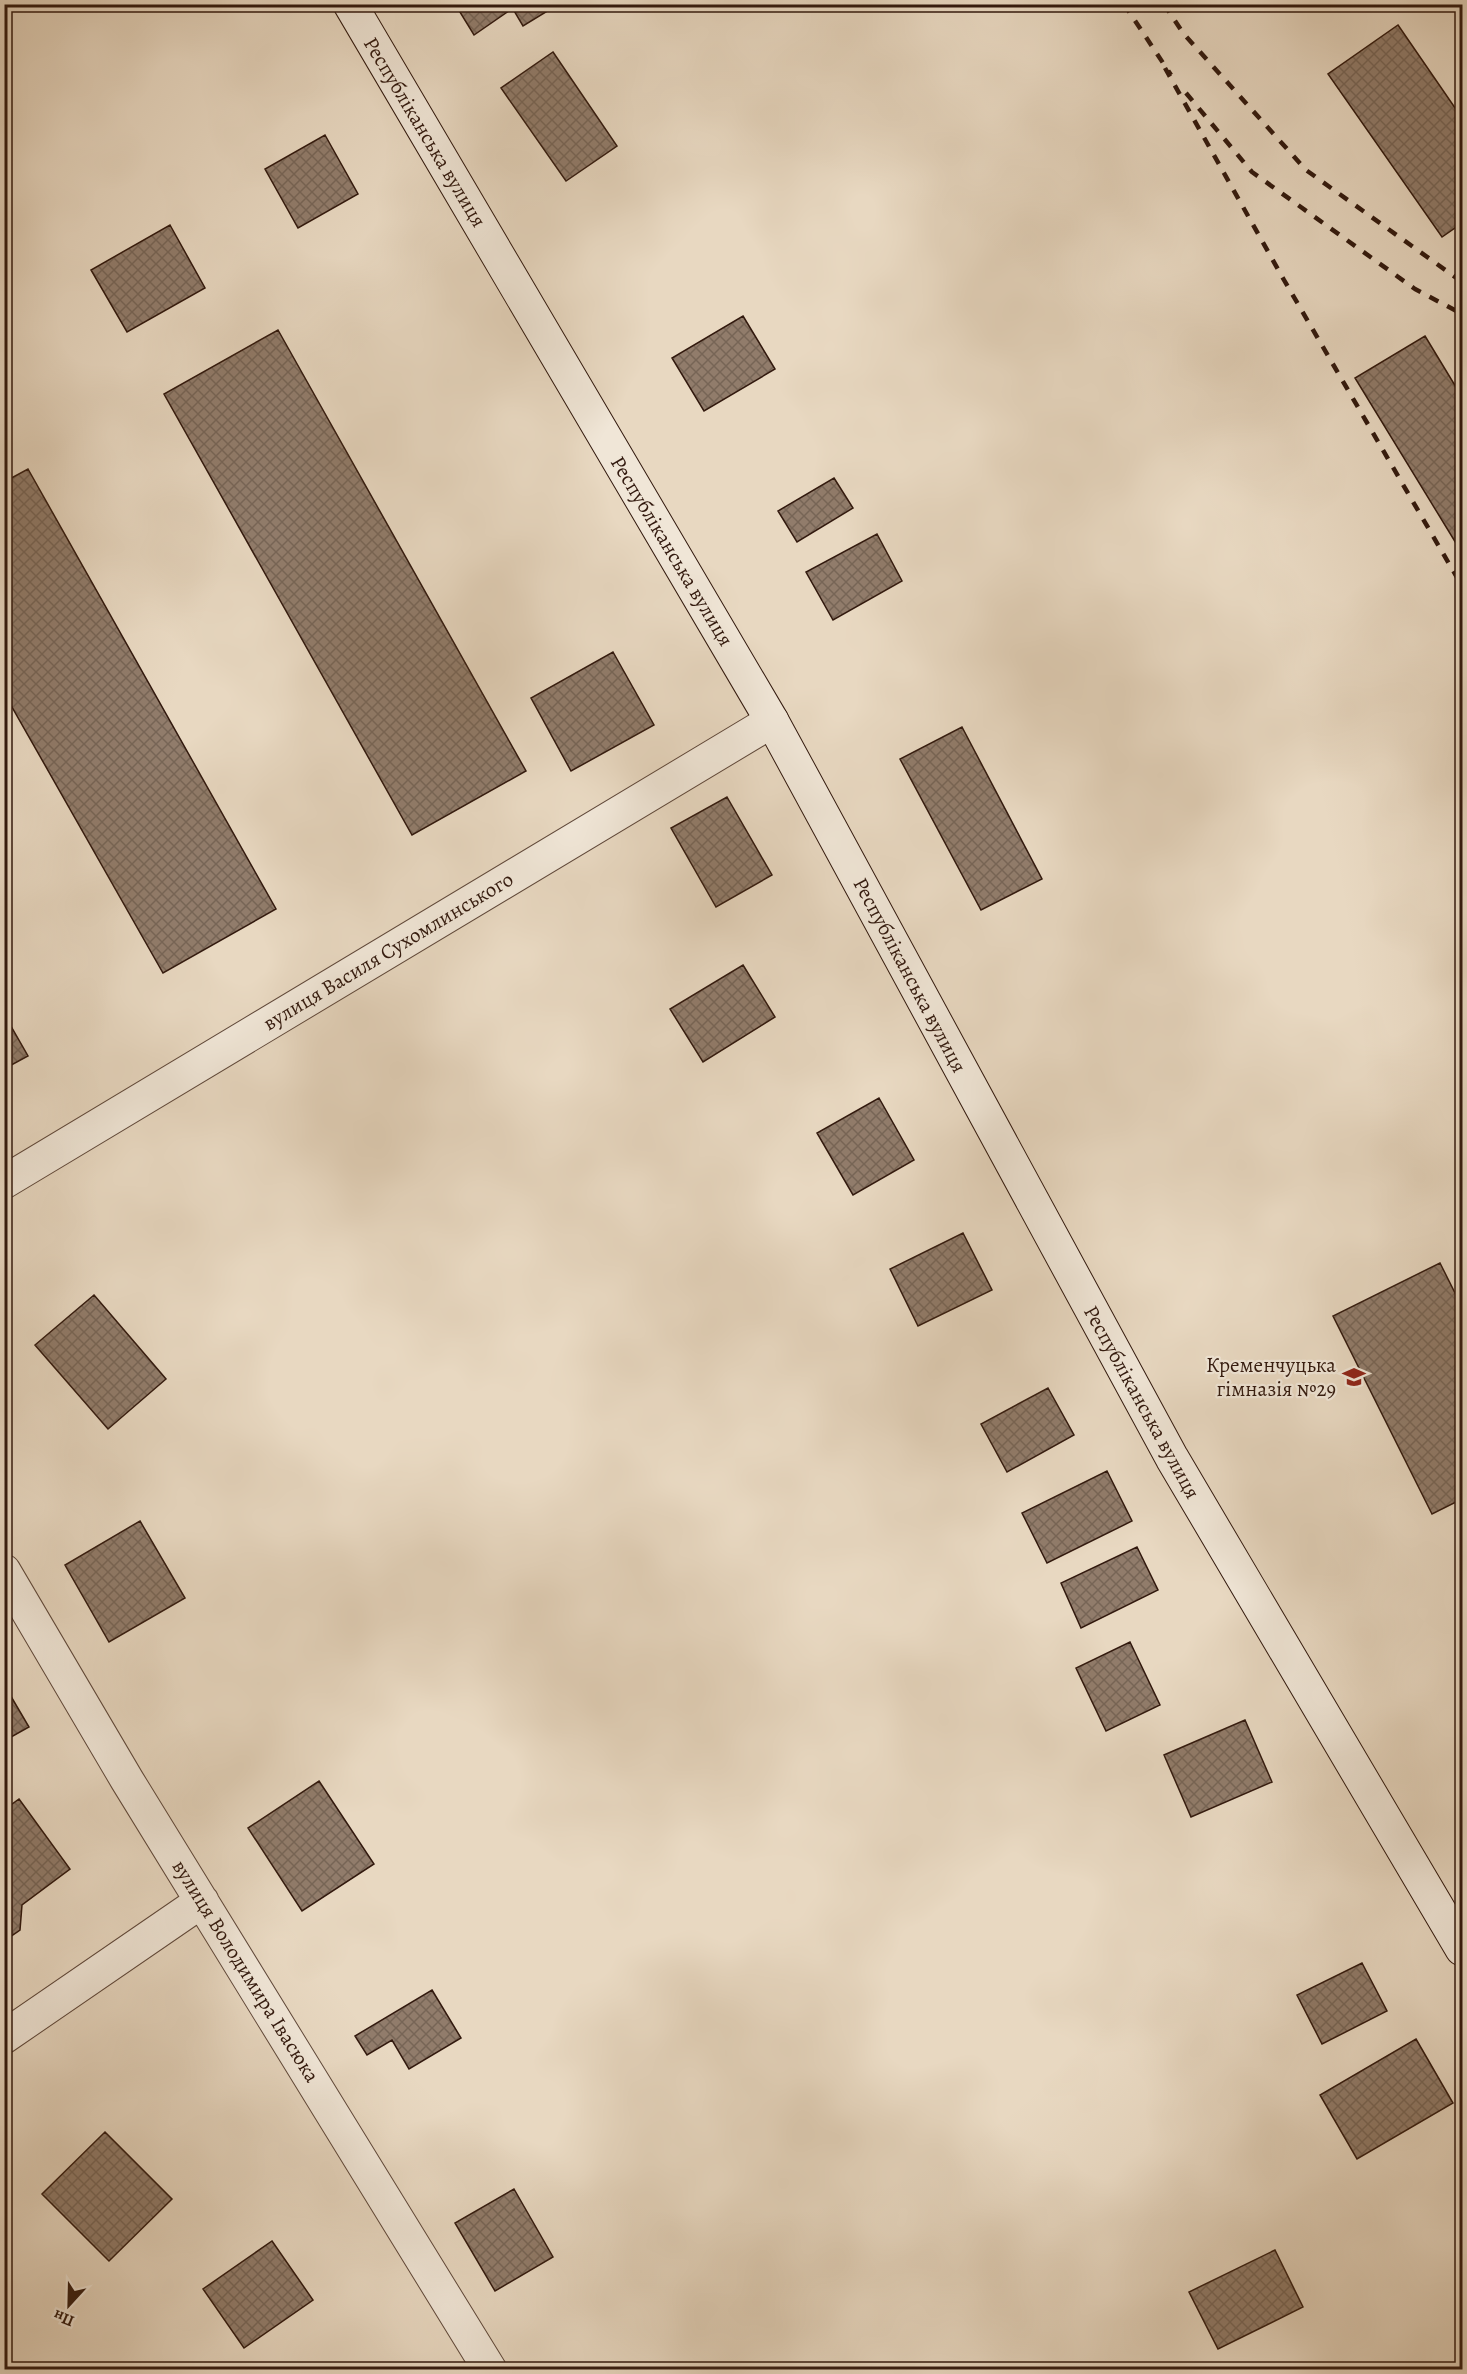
<svg xmlns="http://www.w3.org/2000/svg" width="1467" height="2374" font-family="Alegreya,serif">
<defs>
<pattern id="building-cross-hatch" width="8" height="8" patternUnits="userSpaceOnUse" patternTransform="scale(1.5)"><rect width="8" height="8" fill="#917c6b"/><path d="M0 0l8 8M0 8l8-8" fill="none" stroke="#776556"/></pattern>
</defs>
<rect width="100%" height="100%" fill="#e8d8c1"/>
<filter id="stains"><feTurbulence type="fractalNoise" baseFrequency=".00333" numOctaves="4"/><feColorMatrix values="0 0 0 0 .2 0 0 0 0 .09 0 0 0 0 .02 0 0 0 .5 -.17"/></filter>
<radialGradient id="worn" r=".72"><stop offset=".6" stop-color="#630" stop-opacity="0"/><stop offset="1" stop-color="#630" stop-opacity=".3"/></radialGradient>
<path fill="url(#building-cross-hatch)" stroke="#32190e" stroke-width="1.5" d="M455,4H511L513,8L474,35Z
M510,4H559L523,26Z
M1452,4H1462V21Z
M1398,25L1462,118V223L1442,237L1328,74Z
M553,52L617,146L566,181L501,88Z
M325,135L358,194L298,228L265,169Z
M170,225L205,288L127,332L91,270Z
M743,316L775,369L704,411L672,358Z
M278,330L526,771L412,835L164,394Z
M1425,336L1462,397V553L1355,378Z
M28,469L276,909L163,973L4,693V482Z
M834,478L853,508L797,542L778,511Z
M877,534L902,581L833,620L806,572Z
M613,652L654,725L571,771L531,698Z
M962,727L1042,879L981,910L900,759Z
M727,797L772,875L716,907L671,828Z
M743,965L775,1017L703,1062L670,1009Z
M4,1014L28,1056L4,1069Z
M879,1098L914,1160L853,1195L817,1133Z
M963,1233L992,1290L918,1326L890,1269Z
M1440,1263L1462,1307V1499L1432,1514L1333,1316Z
M94,1295L166,1379L108,1429L35,1345Z
M1048,1388L1074,1435L1007,1472L981,1424Z
M1107,1471L1132,1521L1047,1563L1022,1513Z
M140,1521L185,1598L109,1642L65,1565Z
M1137,1547L1158,1590L1081,1628L1061,1583Z
M1130,1642L1160,1705L1106,1731L1076,1668Z
M9,1693L29,1727L4,1741V1696Z
M1245,1720L1272,1782L1191,1817L1164,1755Z
M319,1781L374,1864L302,1911L248,1828Z
M19,1799L70,1869L22,1905L20,1930L4,1941V1810Z
M1362,1963L1387,2011L1322,2044L1297,1995Z
M432,1990L461,2038L409,2069L392,2040L367,2055L355,2036Z
M1416,2039L1453,2103L1357,2159L1320,2095Z
M105,2132L172,2199L109,2261L42,2194Z
M514,2189L553,2257L495,2291L455,2223Z
M272,2241L313,2300L244,2348L203,2289Z
M1275,2250L1303,2307L1218,2349L1189,2292Z"/>
<g fill="none" stroke-linecap="round" stroke-linejoin="round">
<g stroke="#60493b" stroke-width="35">
<path id="minor" d="M4,1182L772,721
M4,1571L127,1780L490,2370
M4,2037L202,1901"/>
</g>
<g stroke="#32190e" stroke-width="35">
<path id="secondary" d="M350,4L772,721L1172,1458L1462,1949"/>
</g>
<use href="#minor" stroke="#f0e6d7" stroke-width="33"/>
<use href="#secondary" stroke="#f0e6d7" stroke-width="33"/>
<path stroke="#32190e" stroke-width="4.5" stroke-dasharray="10 10" stroke-linecap="butt" d="M1124,4L1171,75
M1164,4L1183,33L1306,170L1462,282
M1165,68L1284,280L1462,586
M1186,93L1252,172L1415,289L1462,314"/>
</g>
<defs>
<g id="school-bare" transform="scale(1.8)"><path d="M0-5L7-2L0 1L-7-2ZM-4 1L0 2.5L4 1V4Q0 6-4 4Z" fill="#8f2418" stroke="#f0e6d7" stroke-width="2.5" paint-order="stroke"/></g>
</defs>
<g fill-rule="evenodd">
<use href="#school-bare" x="1354" y="1377"/>
</g>
<g text-anchor="middle" stroke-width="4.5" stroke-linejoin="round" paint-order="stroke">
<g font-size="21" fill="#32190e" stroke="#f0e6d7">
<text transform="translate(425 132) rotate(59)" y="7">Республіканська вулиця</text>
<text transform="translate(672 551) rotate(59)" y="7">Республіканська вулиця</text>
<text transform="translate(388 951) rotate(-31)" y="7">вулиця Василя Сухомлинського</text>
<text transform="translate(910 975) rotate(62)" y="7">Республіканська вулиця</text>
<text transform="translate(1142 1402) rotate(61)" y="7">Республіканська вулиця</text>
<text transform="translate(246 1971) rotate(58)" y="7">вулиця Володимира Івасюка</text>
</g>
<g font-size="21" fill="#32190e" stroke="#f0e6d7" text-anchor="end">
<text x="1336" y="1372">Кременчуцька<tspan x="1336" dy="24">гімназія №29</tspan></text>
</g>
</g>
<rect width="1467" height="2374" fill="none" stroke="#e8d8c1" stroke-width="24"/>
<rect x="6" y="6" width="1455" height="2362" fill="none" stroke="#32190e" stroke-width="3"/>
<rect x="12" y="12" width="1443" height="2350" fill="none" stroke="#32190e" stroke-width="1.5"/>
<g transform="translate(69 2305) rotate(202)" stroke="#f0e6d7" stroke-width="4.5" paint-order="stroke">
<path d="M0-4.5L10 22L0 15L-10 22Z" fill="#32190e"/>
<text y="-9" font-size="16" font-weight="bold" text-anchor="middle" fill="#32190e">Пн</text>
</g>
<rect width="100%" height="100%" filter="url(#stains)"/>
<rect width="100%" height="100%" fill="url(#worn)"/>
</svg>
